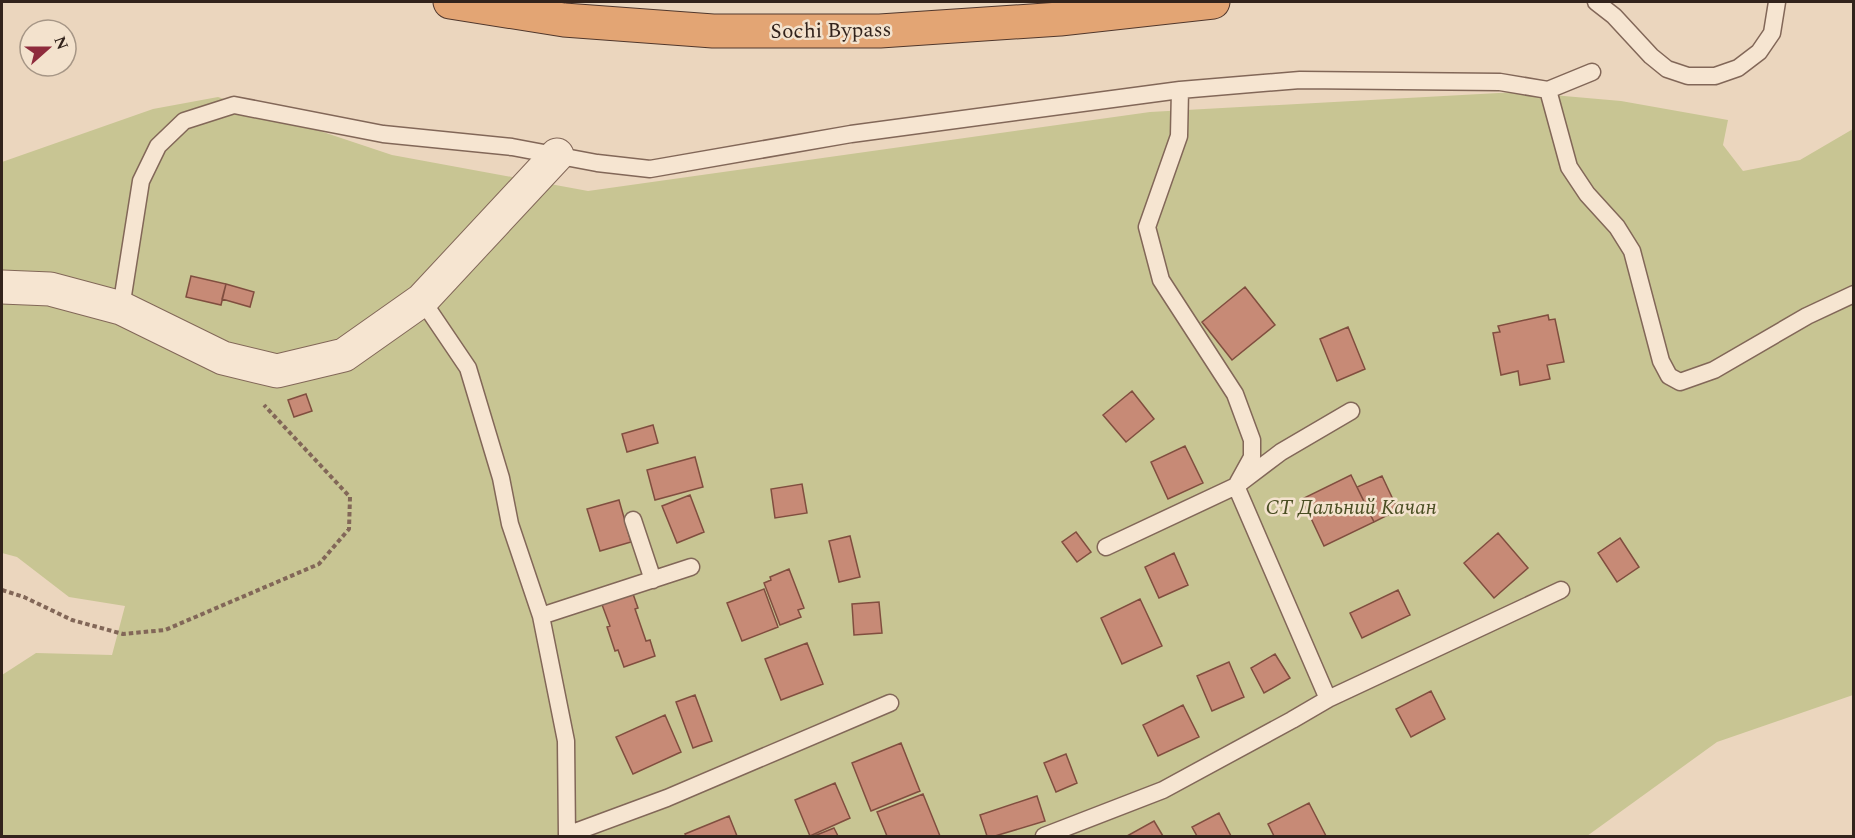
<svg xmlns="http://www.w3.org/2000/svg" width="1855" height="838" font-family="Spectral,serif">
<rect width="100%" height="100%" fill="#ebd6be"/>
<path fill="#c8c593" d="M1517,92L1621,101L1728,120L1723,145L1743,171L1800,160L1853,129V695L1717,742L1587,836H2V675L36,653L112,655L125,606L69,597L17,557L2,553V162L153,109L218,97L392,155L588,191L1150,112Z"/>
<path fill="#c78a76" stroke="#804e3f" stroke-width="1.5" d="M191,276L226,284L221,305L186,297Z
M226,284L254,292L250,307L222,299Z
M1245,287L1275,325L1232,360L1202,322Z
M1548,315L1549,320L1555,319L1564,362L1547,365L1550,379L1520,385L1518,371L1501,375L1493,333L1500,332L1498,326Z
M1348,327L1365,369L1337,381L1320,339Z
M1132,391L1154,419L1126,442L1103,415Z
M306,394L312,411L294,417L288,400Z
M653,425L658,443L627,452L622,434Z
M1185,446L1203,483L1168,499L1151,462Z
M695,457L703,487L655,500L647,470Z
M1351,475L1374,522L1324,546L1302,499Z
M1382,476L1398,510L1374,522L1357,487Z
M802,484L807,513L775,518L771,489Z
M690,495L704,532L677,543L662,506Z
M619,500L631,542L600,551L587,509Z
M1076,532L1091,552L1077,562L1062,542Z
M1498,533L1528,568L1494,598L1464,563Z
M850,536L860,577L839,582L829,541Z
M1620,538L1639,567L1617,582L1598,553Z
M1174,553L1188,585L1159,598L1145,567Z
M789,569L804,608L798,610L801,617L780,625L764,583L771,580L770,577Z
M764,589L778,627L742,641L727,603Z
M1398,590L1410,615L1362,638L1350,613Z
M632,591L638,608L635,609L646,641L650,640L655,656L624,667L618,650L615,651L607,627L610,626L601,602Z
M1140,599L1162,646L1122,664L1101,618Z
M879,602L882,633L854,635L852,604Z
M807,643L823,684L781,700L765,659Z
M1275,654L1290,678L1264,693L1251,668Z
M1229,662L1244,697L1212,711L1197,676Z
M1431,691L1445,719L1411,737L1396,709Z
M695,695L712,741L693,748L676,702Z
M1183,705L1199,737L1158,756L1143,725Z
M665,715L681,752L633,774L616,737Z
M901,743L920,791L871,811L852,763Z
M1066,754L1077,783L1056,792L1044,763Z
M835,783L850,818L810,836L795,800Z
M923,794L940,836H887L877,812Z
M1037,796L1045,821L995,836H987L980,815Z
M1309,803L1326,836H1274L1268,824Z
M1219,813L1231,836H1197L1192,827Z
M729,816L737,836H686L685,834Z
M1154,821L1163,836H1127Z
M834,828L838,836H814Z"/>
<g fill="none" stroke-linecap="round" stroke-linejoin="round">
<g stroke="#826758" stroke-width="19">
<path id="service" d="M1596,2L1614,16L1651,56L1667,69L1688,76H1715L1738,68L1759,52L1772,33L1777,2
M1548,90L1569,167L1587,194L1617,227L1632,251L1661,361L1669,376L1680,382L1714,370L1807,316L1854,294
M422,300L468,368L501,478L510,524L541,616L566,741L567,836
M121,308L141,181L158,146L184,121L234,105L383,134L512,147L597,163L650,169L851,134L1180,90L1300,80L1500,82L1548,90L1592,72
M633,520L653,580
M1106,547L1236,486L1281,452L1351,411
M541,616L691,567
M1328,699L1561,590
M567,835L667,798L890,703
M1044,836L1163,790L1292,720L1328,699L1236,486L1252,457V440L1235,394L1161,280L1147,227L1179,136L1180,90"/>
</g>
<g stroke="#826758" stroke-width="35">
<path id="minor" d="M2,287L50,289L121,308L223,358L277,371L344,355L422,300L557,155"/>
</g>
<g stroke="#50372c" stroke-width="35">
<path id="trunk" d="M450,2L564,20L713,31H880L1060,19L1213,2"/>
</g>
<path stroke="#826758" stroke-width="4" stroke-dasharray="4.5 3" stroke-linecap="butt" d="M2,590L24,597L72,620L123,634L165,630L319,564L349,529L350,497L264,405"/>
<use href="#service" stroke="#f6e5d1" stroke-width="16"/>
<use href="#minor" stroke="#f6e5d1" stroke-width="33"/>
<use href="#trunk" stroke="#e3a574" stroke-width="33"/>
</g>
<g text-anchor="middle" stroke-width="5" stroke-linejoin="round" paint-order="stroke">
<g font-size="21" fill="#32231c" stroke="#f3e2cd">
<text transform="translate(831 30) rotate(-1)" y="7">Sochi Bypass</text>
</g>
<g font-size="21" font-style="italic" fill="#4a4e23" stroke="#f3e2cd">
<text x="1351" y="514">СТ Дальний Качан</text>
</g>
</g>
<rect width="1855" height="838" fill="none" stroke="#32231c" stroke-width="6"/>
<g transform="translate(48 48) rotate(69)"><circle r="28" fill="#f3e2cd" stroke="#a69686" stroke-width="1.5"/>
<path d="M0-4.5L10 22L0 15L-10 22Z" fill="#8e2b3c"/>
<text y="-9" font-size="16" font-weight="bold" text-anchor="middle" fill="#32231c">N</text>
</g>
</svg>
